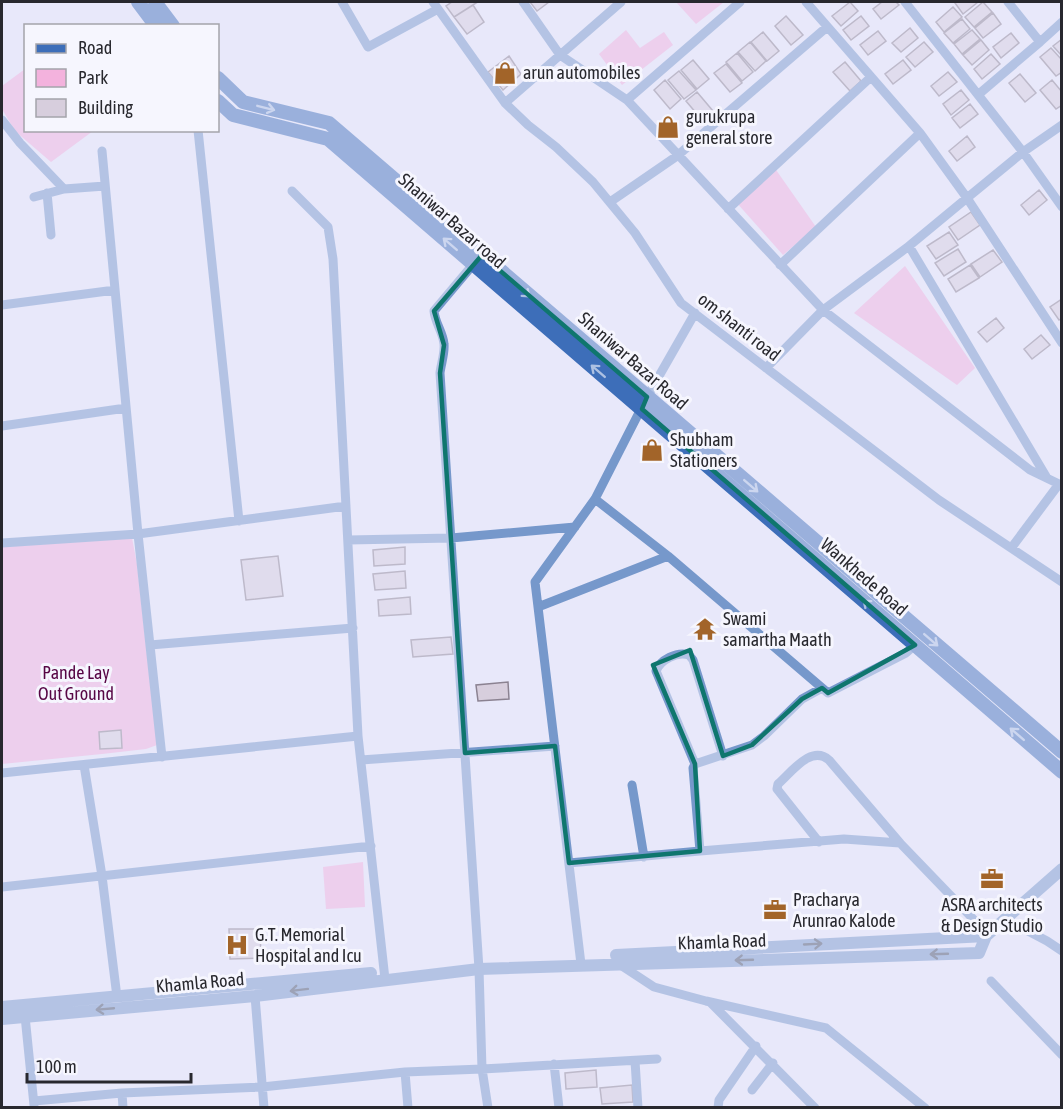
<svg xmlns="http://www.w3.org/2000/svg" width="1063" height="1109" font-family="'Asap Condensed',sans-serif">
<rect width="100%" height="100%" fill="#e8e8fa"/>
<path fill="#f3b2dd" d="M676,2H724L696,24Z
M626,30L640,48L664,32L673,45L622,85L599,54Z
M25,69L26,130L93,131L51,162L15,131L2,109V86Z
M774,167L816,227L783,255L736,202Z
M905,266L975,368L957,385L854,313Z
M132,538L137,564L157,745L146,749L102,754L2,764V547Z
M363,862L365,907L326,909L323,867Z"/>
<path fill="#d7cedd" stroke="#8b8291" stroke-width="1.5" d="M452,2H474L476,3L454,17L446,6Z
M530,2H549L537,11Z
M850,2L858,11L841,26L832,16Z
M882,2H896L899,5L881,19L873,9Z
M957,2H978L963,14L955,3Z
M983,2L992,12L974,27L965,17Z
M473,5L484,22L467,34L454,17Z
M953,7L962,17L944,32L936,22Z
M993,13L1001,24L983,38L975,28Z
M786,16L803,35L791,45L775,26Z
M861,16L869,26L851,40L843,30Z
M962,19L970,29L953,43L944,33Z
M910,28L918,38L901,52L892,43Z
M972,30L980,39L962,54L954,44Z
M878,31L886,41L868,55L860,45Z
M763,32L779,51L767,61L751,42Z
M1011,33L1019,43L1001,58L993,47Z
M1062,39V56L1053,46Z
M981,40L989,50L972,65L963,55Z
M750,42L766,61L755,71L738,52Z
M924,42L933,52L915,67L906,57Z
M1051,48L1062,60V72L1056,76L1040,57Z
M737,53L753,72L742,81L726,62Z
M991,54L1000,64L982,79L974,69Z
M509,56L521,74L503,90L488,72Z
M693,60L709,79L697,89L681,70Z
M903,60L911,70L893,84L885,74Z
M845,62L861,81L850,91L833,72Z
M726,64L742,83L730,92L714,73Z
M679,71L696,90L684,99L668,80Z
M948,72L957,82L939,96L931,86Z
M1020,74L1036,93L1025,102L1009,83Z
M665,80L681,99L670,109L654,90Z
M1052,80L1062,92V105L1056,109L1040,90Z
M961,90L969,100L951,115L943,104Z
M697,92L713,111L702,120L686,101Z
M970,104L978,114L960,128L952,118Z
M670,118L677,128L665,137L659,127Z
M967,136L975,147L957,161L949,151Z
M1039,190L1047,200L1029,215L1021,205Z
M971,212L980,225L958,240L949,227Z
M949,232L958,245L936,259L927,246Z
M958,249L966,262L944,276L935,263Z
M993,250L1002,262L980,277L971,264Z
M970,265L979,278L956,292L948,279Z
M1062,299V318L1059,320L1050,307Z
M996,318L1004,328L987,342L978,332Z
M1041,335L1050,345L1032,359L1024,349Z
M405,547V564L374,566L373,550Z
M278,556L283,596L246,600L241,560Z
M405,571L406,588L375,590L373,574Z
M410,597L411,614L379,616L378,600Z
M451,637L453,654L413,657L411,640Z
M508,682L509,699L478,701L476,685Z
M121,730L122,748L100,749L99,732Z
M229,929H260L261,958L230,959Z
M596,1070L597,1087L566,1089L565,1073Z
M632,1085L633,1102L602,1104L600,1088Z"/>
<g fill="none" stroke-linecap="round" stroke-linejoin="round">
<path stroke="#7698cb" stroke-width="9" d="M342,2L368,47L438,9
M433,2L505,103
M523,2L560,55L627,100
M621,2L505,103L528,125L556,147L593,182L635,233L681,303L939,500L1062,582
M740,2L627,100L823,310L909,246
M806,2L920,133L967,198L1023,152L1062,125
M905,2L1023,152L1062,207
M1040,42L1062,22
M979,94L1040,42L1008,2
M2,120L20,143L64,189L105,186
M198,130L239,521
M102,151L138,534L162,757
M292,191L328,227L333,259L358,736L385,979
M47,193L51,235
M34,197L64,189
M610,202L677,156L827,27
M728,209L871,77
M780,265L920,133
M2,305L115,290
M766,368L823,310L1030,470L1059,484L1012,547
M2,426L126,408
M1047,478L909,246L967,198L1062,343
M595,499L668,556L828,693L906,653L915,645
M348,540L451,538L575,527
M2,543L138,534L346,506
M538,607L668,556
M150,645L353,628
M822,688L802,699L764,736L752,745L695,764L693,768L700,851L844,839L900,843L977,923L986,936
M361,760L555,746
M695,764L656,671C660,660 677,651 689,655L693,660L723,756
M84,765L102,876L117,997
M2,773L358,736
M632,785L644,857
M819,842L777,789L778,784C791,773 811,744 829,760L900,843
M569,863L700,851
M2,887L371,846
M1005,919L1047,941L1062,951
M581,964L535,582L595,499L647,397L695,313
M619,964L654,987L706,1001L826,1028L925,1108
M991,981L1062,1055
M255,996L264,1108
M711,1003L815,1108
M25,1016L34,1105
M635,1061L638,1108
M554,1064L559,1108
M405,1072L408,1108
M752,1090L773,1063
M122,1093L262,1087L405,1072L482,1069L479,969L440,373C441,364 445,353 444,344C443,332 435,323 434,311L476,261
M34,1101L122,1093L123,1108
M488,1108L482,1069L657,1059
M718,1108L719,1100L756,1046"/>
<path stroke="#7698cb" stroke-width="12" d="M616,955L986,936
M2,1007L371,973
M2,1019L255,996L479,969L979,953L986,936L1062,869"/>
<path stroke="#3d6eb9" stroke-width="14" d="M138,2L156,26
M155,2L173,26
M218,78L243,102L329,123L1062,752
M218,101L233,115L328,139L1062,772"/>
</g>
<defs><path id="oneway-shaft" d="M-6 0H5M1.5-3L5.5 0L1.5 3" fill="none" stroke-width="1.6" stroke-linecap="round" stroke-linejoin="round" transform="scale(1.5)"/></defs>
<g stroke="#acc0e2">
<use href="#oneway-shaft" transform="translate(266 108) rotate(14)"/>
<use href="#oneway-shaft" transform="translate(450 244) rotate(-139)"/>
<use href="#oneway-shaft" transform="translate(523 291) rotate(41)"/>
<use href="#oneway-shaft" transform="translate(598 371) rotate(-139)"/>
<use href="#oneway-shaft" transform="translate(751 486) rotate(41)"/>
<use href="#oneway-shaft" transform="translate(870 606) rotate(-139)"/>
<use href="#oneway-shaft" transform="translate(931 640) rotate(41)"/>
<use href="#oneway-shaft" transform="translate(1017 734) rotate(-139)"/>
</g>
<g stroke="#434f65">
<use href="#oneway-shaft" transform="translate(813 944) rotate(-3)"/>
<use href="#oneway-shaft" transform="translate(939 954) rotate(178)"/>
<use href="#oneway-shaft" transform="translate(744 960) rotate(178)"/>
<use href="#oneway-shaft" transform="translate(299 990) rotate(173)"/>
<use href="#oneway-shaft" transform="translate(105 1009) rotate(175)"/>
</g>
<path d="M0 0H1063V1109H0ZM482,255L647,397L642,409L915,645L828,693L822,688L802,699L752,745L723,756L690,650L653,665L695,764L700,851L569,863L555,746L465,753L440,373L444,345L434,311Z" fill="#e8e8fa" fill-opacity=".55" fill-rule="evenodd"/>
<path fill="none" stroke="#0f766e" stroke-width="4.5" stroke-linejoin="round" d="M482,255L647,397L642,409L915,645L828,693L822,688L802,699L752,745L723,756L690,650L653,665L695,764L700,851L569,863L555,746L465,753L440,373L444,345L434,311Z"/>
<defs>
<g id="shop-bare" transform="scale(1.8)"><path d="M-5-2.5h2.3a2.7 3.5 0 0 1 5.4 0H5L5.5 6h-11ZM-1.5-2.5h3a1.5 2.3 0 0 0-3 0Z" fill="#a26429" stroke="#f6f6fe" stroke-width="2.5" paint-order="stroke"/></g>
<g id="temple-bare" transform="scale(1.8)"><path d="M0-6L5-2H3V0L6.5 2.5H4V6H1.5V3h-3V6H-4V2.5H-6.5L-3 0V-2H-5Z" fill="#a26429" stroke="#f6f6fe" stroke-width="2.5" paint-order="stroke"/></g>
<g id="office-bare" transform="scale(1.8)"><path d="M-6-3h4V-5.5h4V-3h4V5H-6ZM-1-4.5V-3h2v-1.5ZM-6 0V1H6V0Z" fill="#a26429" stroke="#f6f6fe" stroke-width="2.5" paint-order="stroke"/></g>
<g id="hospital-bare" transform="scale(1.8)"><path d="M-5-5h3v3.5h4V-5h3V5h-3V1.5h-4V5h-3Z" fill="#a26429" stroke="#f6f6fe" stroke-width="2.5" paint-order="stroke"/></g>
</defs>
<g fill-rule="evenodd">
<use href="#shop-bare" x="505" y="73"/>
<use href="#shop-bare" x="668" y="127"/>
<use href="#shop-bare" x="652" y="450"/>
<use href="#temple-bare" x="705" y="629"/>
<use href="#office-bare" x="992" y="879"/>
<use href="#office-bare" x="775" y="910"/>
<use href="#hospital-bare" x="237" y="945"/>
</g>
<g text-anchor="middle" stroke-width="6" stroke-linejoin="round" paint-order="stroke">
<g font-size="18" fill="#28282e" stroke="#f6f6fe" text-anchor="start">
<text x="523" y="79">arun automobiles</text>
<text x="686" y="123">gurukrupa<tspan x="686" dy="21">general store</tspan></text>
<text x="670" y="446">Shubham<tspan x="670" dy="21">Stationers</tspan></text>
<text x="723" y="625">Swami<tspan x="723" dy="21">samartha Maath</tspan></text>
<text x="793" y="906">Pracharya<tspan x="793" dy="21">Arunrao Kalode</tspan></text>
<text x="992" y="911" text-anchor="middle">ASRA architects<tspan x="992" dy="21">&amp; Design Studio</tspan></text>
<text x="255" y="941">G.T. Memorial<tspan x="255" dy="21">Hospital and Icu</tspan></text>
</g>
<g font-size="18" fill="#28282e" stroke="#f6f6fe">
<text transform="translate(452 221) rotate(41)" y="6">Shaniwar Bazar road</text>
<text transform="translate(739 327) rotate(38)" y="6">om shanti road</text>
<text transform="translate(633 361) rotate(41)" y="6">Shaniwar Bazar Road</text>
<text transform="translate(864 577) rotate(41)" y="6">Wankhede Road</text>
<text transform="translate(722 942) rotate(-2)" y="6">Khamla Road</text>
<text transform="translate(200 983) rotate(-5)" y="6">Khamla Road</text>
</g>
<g font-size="18" fill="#570645" stroke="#f6f6fe">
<text x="76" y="679">Pande Lay<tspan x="76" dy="21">Out Ground</tspan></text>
</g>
</g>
<rect width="1063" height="1109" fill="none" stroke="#28282e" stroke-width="6"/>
<rect x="24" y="24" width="195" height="108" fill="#f6f6fe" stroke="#a4a4ab" stroke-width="1.5"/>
<rect x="36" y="44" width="30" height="9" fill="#3d6eb9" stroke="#a4a4ab" stroke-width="1.5"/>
<text x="78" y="54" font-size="18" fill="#28282e">Road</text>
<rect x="36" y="69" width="30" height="18" fill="#f3b2dd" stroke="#a4a4ab" stroke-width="1.5"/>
<text x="78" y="84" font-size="18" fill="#28282e">Park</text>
<rect x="36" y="99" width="30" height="18" fill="#d7cedd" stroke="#a4a4ab" stroke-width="1.5"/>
<text x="78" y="114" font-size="18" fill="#28282e">Building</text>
<path d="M27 1073v9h164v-9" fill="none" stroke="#28282e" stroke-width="3"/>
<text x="36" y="1073" font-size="18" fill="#28282e" stroke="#f6f6fe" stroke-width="4.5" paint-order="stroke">100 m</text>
</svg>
